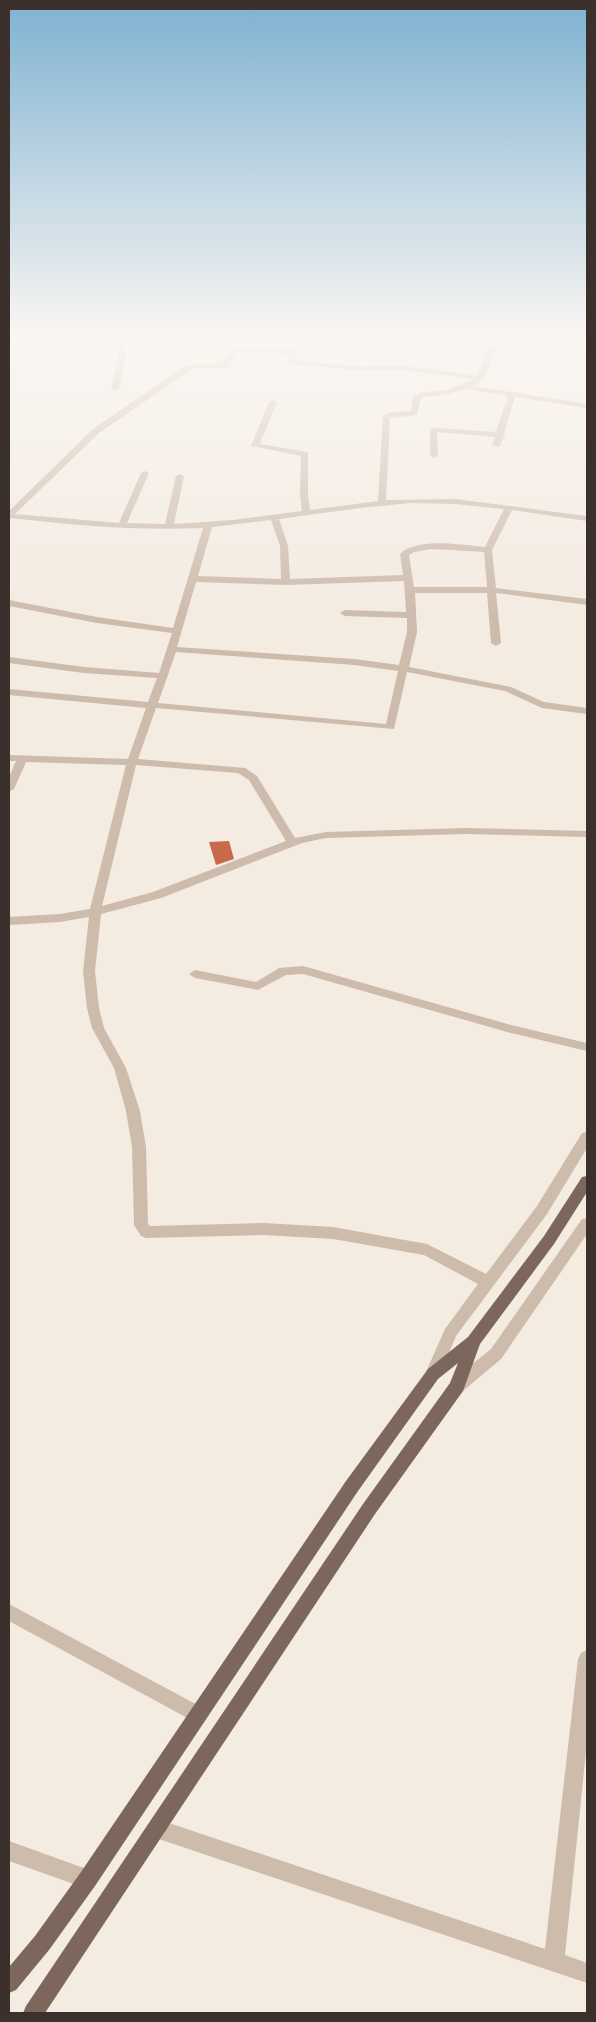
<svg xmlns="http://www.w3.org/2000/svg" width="596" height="2022" font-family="'Source Sans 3',sans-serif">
<rect width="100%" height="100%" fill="#f4ebe1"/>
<path fill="#c8694b" d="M229,841L234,859L216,865L209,842Z"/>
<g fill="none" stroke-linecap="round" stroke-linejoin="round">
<path fill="#cdbbac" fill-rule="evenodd" d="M305,338H312L294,352L297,359L301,361L367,367L393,365L477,375L489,347L493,345L497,347C491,360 487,380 473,386L587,404V408L515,397L504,433L505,435L499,447L492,445L495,437L437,432L438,456L434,458L430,456V429L436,428L496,432L508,396L465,389L448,394L423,397L421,398L417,415L390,418L386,500L455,499L587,516V521L512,510L492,550L496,588L587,599V605L496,593L501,643L496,646L491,643L487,593H415L417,632L409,667L511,687L544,702L587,708V714L542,708L505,691L407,672L394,729L156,708L138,759L245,768L257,776L295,838L326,832L466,828L587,831V837L466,834L326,838L302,843L161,898L101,914L95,971L99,1008L104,1028L126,1068L140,1111L146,1147L148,1224L150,1226L264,1223L333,1227L427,1244L486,1274L537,1206L582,1133L587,1132V1148L547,1214L456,1336L438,1379L433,1381L428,1379L425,1374L445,1329L478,1284L424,1255L333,1239L264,1235L146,1238L141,1236L134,1225L132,1147L126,1111L114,1068L92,1028L87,1008L83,971L89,917L60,922L9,925V917L60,914L90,909L126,765L26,762L14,789L9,792V777L16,761H9V755L128,759L146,708L9,695V689L148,702L157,678L84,673L9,663V657L84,667L159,673L172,633L97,623L9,606V600L97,617L173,628L203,528C138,531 73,525 9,518V511L93,429L182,368L193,364H221L232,351L217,345H125L126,359L119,389L115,391L111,389L118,359L119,345H9V341H218L237,348L287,350ZM238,352L287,354L290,362L300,365L367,371L393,369L474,379L447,390L421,393L413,397L411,411L393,412L383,415L378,501L310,510L308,496V452L260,444L277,402L273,400L269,402L251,446L301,456L300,496L302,511L233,520L174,524L184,476L180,474L176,476L165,524L127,523L149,473L145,471L141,473L119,523L15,514L99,433L188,372L194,368H226ZM411,503L455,504L504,509L485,547C463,545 417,537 400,554L403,575L290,579L288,546L279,519L360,508ZM271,520L280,546L281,579L198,576L212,527ZM432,549L484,552L487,587H414L409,555L414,552ZM404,581L406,612L345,610L340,613L345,616L407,618V632L399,665L354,659L177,647L196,582L286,585ZM176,652L354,665L398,671L386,724L158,703ZM136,765L238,773L249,780L286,841L153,892L102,906Z
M303,966L511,1025L587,1043V1051L511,1033L303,974L286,975L258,990L195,978L189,974L195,970L256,982L279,968Z
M587,1218V1234L501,1359L463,1391L457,1393L451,1391L449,1386L451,1381L491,1349L582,1219Z
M9,1604L203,1708L206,1714L203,1720L197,1723L191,1720L9,1621Z
M587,1650V1742L565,1955L587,1963V1983L150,1836L147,1829L150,1822L157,1819L545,1949L578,1659L581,1653Z
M9,1841L95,1872L98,1879L95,1886L88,1889L9,1861Z"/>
<path fill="#7d675c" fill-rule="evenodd" d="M587,1176V1192L554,1244L480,1344L463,1391L375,1514L45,2013H23L26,2006L363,1504L450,1383L458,1363L438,1379L358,1491L95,1886L49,1950L16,1990L9,1993V1967L35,1936L81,1872L346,1481L428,1369L468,1337L544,1236L582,1177Z"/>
</g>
<linearGradient id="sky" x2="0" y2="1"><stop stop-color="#7eb2d2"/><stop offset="0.54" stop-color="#faf6f2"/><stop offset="1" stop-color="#faf6f2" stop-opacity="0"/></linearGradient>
<rect width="596" height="621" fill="url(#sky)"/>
<rect width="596" height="2022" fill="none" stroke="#3b302b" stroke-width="20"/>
</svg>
